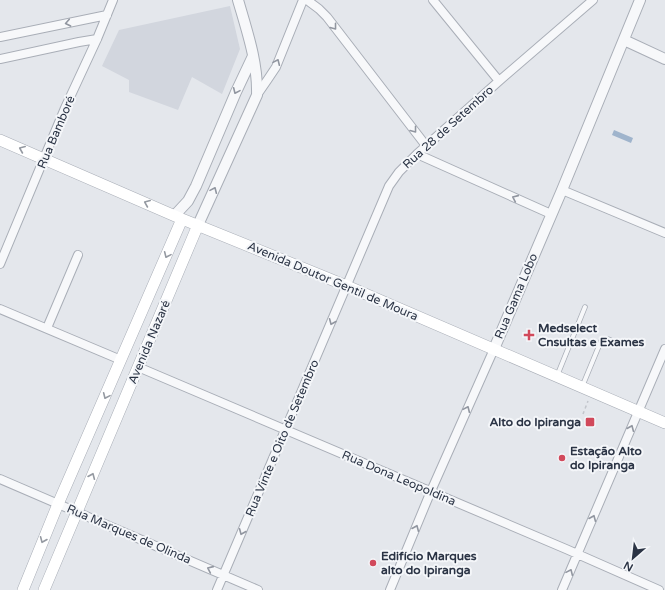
<svg xmlns="http://www.w3.org/2000/svg" width="665" height="590" font-family="'Varela Round',sans-serif">
<rect width="100%" height="100%" fill="#e4e7ec"/>
<path fill="#d2d6de" d="M230,6L240,49L222,94L192,77L178,110L129,92V80L102,66L119,30Z"/>
<path fill="#9fb4cc" d="M614,130L633,138L631,143L612,135Z"/>
<g fill="none" stroke-linecap="round" stroke-linejoin="round">
<g stroke="#a9aeb7" stroke-width="5.5">
<path id="service" d="M557,376L585,307
M582,387L601,341L604,339H608L622,345"/>
</g>
<g stroke="#a9aeb7" stroke-width="10">
<path id="minor" d="M307,0L319,9L327,17L427,147
M433,0L499,81
M0,37L107,15
M0,59L79,42L97,39
M257,95L268,79L276,67L303,0
M417,154L551,214
M562,190L665,233
M0,264L65,108L97,39L113,0
M0,309L121,360
M47,328L78,255
M138,367L566,549L659,590
M0,479L258,590
M217,590L389,186L399,172L417,154L499,81L593,0
M390,590L431,491L494,349
M562,590L665,349"/>
</g>
<g stroke="#a9aeb7" stroke-width="12">
<path id="tertiary" d="M624,40L665,59
M175,215L188,201L196,186L236,92L253,56
M198,225L257,95C258,63 247,31 238,0
M494,349L562,190L640,0"/>
</g>
<g stroke="#a9aeb7" stroke-width="12">
<path id="secondary" d="M0,140L182,219L347,286L665,423
M23,590L58,504L182,219
M44,590L198,225"/>
</g>
<path stroke="#c2c5cb" stroke-width="1.5" stroke-dasharray="3 3" stroke-linecap="butt" d="M583,414L588,401
M587,465L603,472"/>
<use href="#service" stroke="#f7f8fa" stroke-width="4"/>
<use href="#minor" stroke="#f7f8fa" stroke-width="8"/>
<use href="#tertiary" stroke="#f7f8fa" stroke-width="10"/>
<use href="#secondary" stroke="#fff" stroke-width="11"/>
</g>
<defs><path id="oneway-chevron" d="M-2-3.5L2.5 0L-2 3.5" fill="none" stroke-width="1.6" stroke-linecap="round" stroke-linejoin="round"/></defs>
<g stroke="#9196a0">
<use href="#oneway-chevron" transform="translate(68 23) rotate(169)"/>
<use href="#oneway-chevron" transform="translate(334 27) rotate(52)"/>
<use href="#oneway-chevron" transform="translate(277 62) rotate(-66)"/>
<use href="#oneway-chevron" transform="translate(236 91) rotate(114)"/>
<use href="#oneway-chevron" transform="translate(414 130) rotate(52)"/>
<use href="#oneway-chevron" transform="translate(214 190) rotate(-66)"/>
<use href="#oneway-chevron" transform="translate(515 198) rotate(-156)"/>
<use href="#oneway-chevron" transform="translate(332 322) rotate(113)"/>
<use href="#oneway-chevron" transform="translate(467 409) rotate(-66)"/>
<use href="#oneway-chevron" transform="translate(631 428) rotate(-67)"/>
<use href="#oneway-chevron" transform="translate(593 518) rotate(-67)"/>
<use href="#oneway-chevron" transform="translate(416 528) rotate(-67)"/>
<use href="#oneway-chevron" transform="translate(242 532) rotate(113)"/>
<use href="#oneway-chevron" transform="translate(210 569) rotate(-156)"/>
<use href="#oneway-chevron" transform="translate(570 572) rotate(-66)"/>
</g>
<g stroke="#959aa2">
<use href="#oneway-chevron" transform="translate(22 149) rotate(-157)"/>
<use href="#oneway-chevron" transform="translate(147 203) rotate(-157)"/>
<use href="#oneway-chevron" transform="translate(167 255) rotate(114)"/>
<use href="#oneway-chevron" transform="translate(106 396) rotate(114)"/>
<use href="#oneway-chevron" transform="translate(92 476) rotate(-67)"/>
<use href="#oneway-chevron" transform="translate(43 540) rotate(113)"/>
</g>
<g fill="#d1495b" stroke="#f4f6f9" stroke-width="1.5">
<path d="M527 329h4v4h4v4h-4v4h-4v-4h-4v-4h4z"/>
<rect x="585" y="417" width="10" height="10" rx="2"/>
<circle cx="562" cy="458" r="4"/>
<circle cx="373" cy="563" r="4"/>
</g>
<g text-anchor="middle" stroke-width="4" stroke-linejoin="round" paint-order="stroke">
<g font-size="12" fill="#2b3445" stroke="#f4f6f9">
<text transform="translate(448 127) rotate(-42)" y="4">Rua 28 de Setembro</text>
<text transform="translate(56 132) rotate(-67)" y="4">Rua Bamboré</text>
<text transform="translate(333 281) rotate(23)" y="4">Avenida Doutor Gentil de Moura</text>
<text transform="translate(516 296) rotate(-67)" y="4">Rua Gama Lobo</text>
<text transform="translate(149 342) rotate(-67)" y="4">Avenida Nazaré</text>
<text transform="translate(282 438) rotate(-67)" y="4">Rua Vinte e Oito de Setembro</text>
<text transform="translate(399 478) rotate(23)" y="4">Rua Dona Leopoldina</text>
<text transform="translate(129 534) rotate(23)" y="4">Rua Marques de Olinda</text>
</g>
<g font-size="12" font-weight="bold" fill="#2b3445" stroke="#f4f6f9" text-anchor="start">
<text x="538" y="332">Medselect<tspan x="538" dy="14">Cnsultas e Exames</tspan></text>
<text x="581" y="426" text-anchor="end">Alto do Ipiranga</text>
<text x="570" y="455">Estação Alto<tspan x="570" dy="14">do Ipiranga</tspan></text>
<text x="381" y="560">Edifício Marques<tspan x="381" dy="14">alto do Ipiranga</tspan></text>
</g>
</g>
<g transform="translate(633 558) rotate(208)" stroke="#f4f6f9" stroke-width="3" paint-order="stroke">
<path d="M0-3L7 15L0 10L-7 15Z" fill="#2b3445"/>
<text y="-6" font-size="11" font-weight="bold" text-anchor="middle" fill="#2b3445">N</text>
</g>
</svg>
